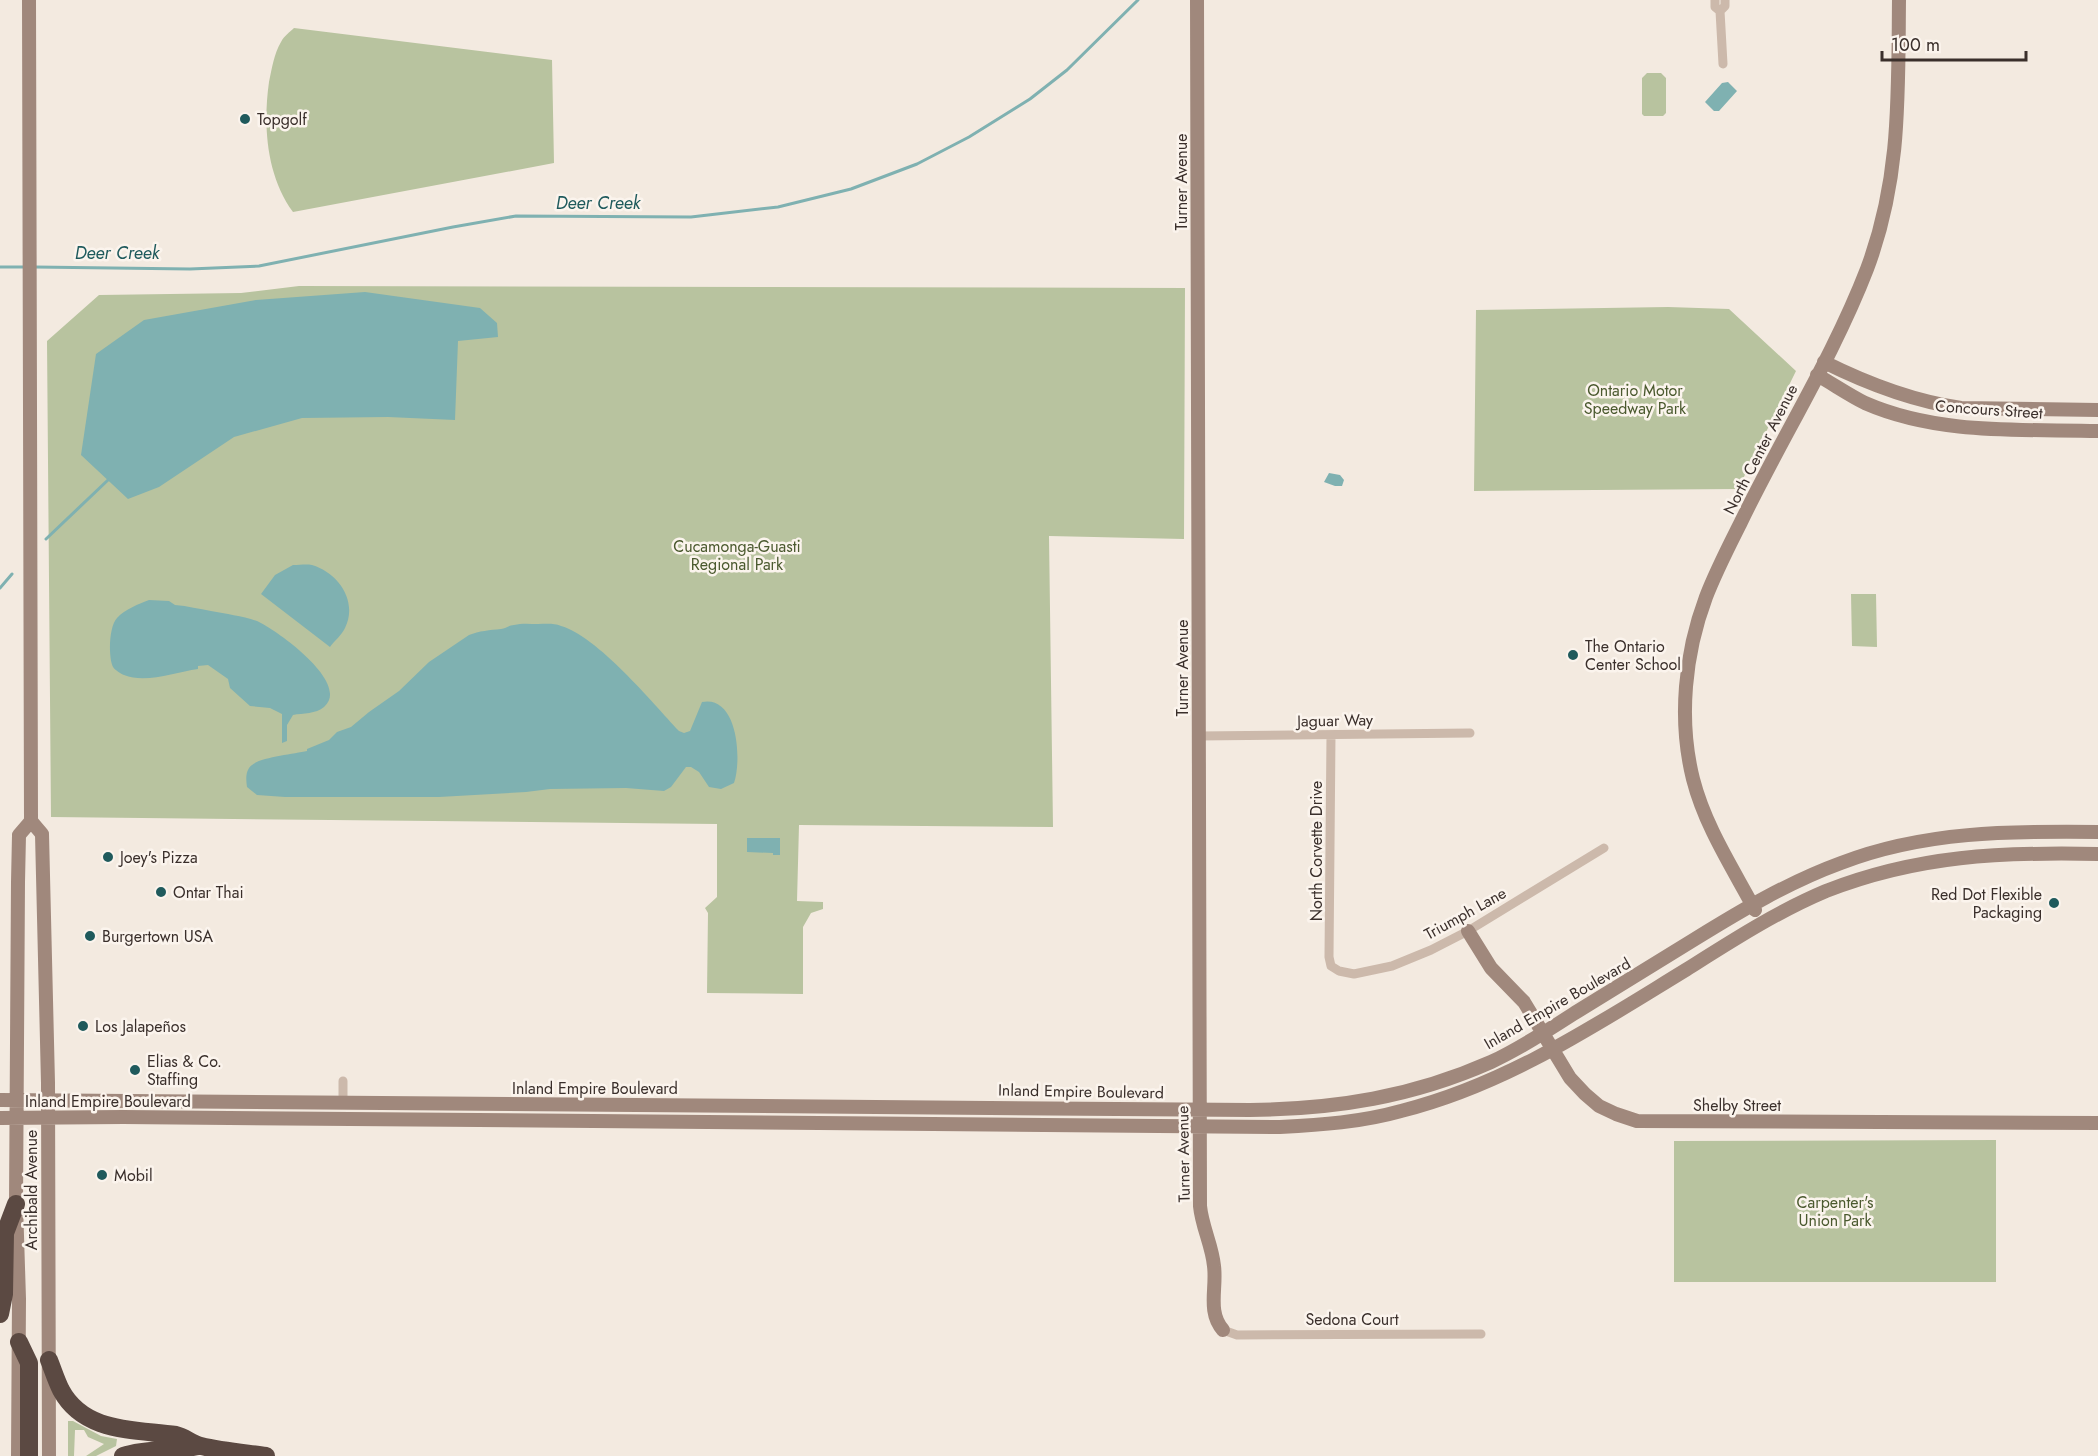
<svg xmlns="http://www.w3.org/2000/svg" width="2098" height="1456" font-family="Jost,sans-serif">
<rect width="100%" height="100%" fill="#f3eae0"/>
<path fill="#b8c39f" d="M294,28L552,60L554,163L293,212C266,175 263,125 269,82C272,68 274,54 281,42C284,36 290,32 294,28Z
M1647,73H1661L1666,78V113L1663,116H1644L1642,114V78Z
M299,286L1185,288L1184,539L1049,536L1053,827L799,825L797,901L823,902V909L811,913L803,927V994L707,993L708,913L705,908L717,897V824L51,817L47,341L99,295L241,293Z
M1668,307L1729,309L1796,371L1738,489L1474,491L1476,310Z
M1851,594H1876L1877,647L1852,646Z
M1996,1140V1282H1674V1141Z
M68,1421H73L101,1436L117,1439L116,1446L96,1456H86L104,1444L88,1437L84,1430H75L74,1456H68Z"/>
<path fill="#7fb1b1" d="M1728,82L1737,91L1719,111H1714L1705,102L1722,83Z
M365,292L480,308L497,323L498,337L458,341L455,420L388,417L302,418L234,437L159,487L128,499L81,455L96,354L144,320L256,300Z
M1329,473L1340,475L1344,480L1342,486H1335L1324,482Z
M293,565C300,565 306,564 312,565C339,573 358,602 345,628C342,635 334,641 330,647L261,594L275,575Z
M149,600L169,601L175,605C188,606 199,609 211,611C226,614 243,616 257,621C275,629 352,683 324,707C316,714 303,713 293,715L287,725V741L282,743V714L270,708L250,706L230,688L228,679L208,665L198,666V669C175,672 146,684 124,675C121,674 115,670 113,667C108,657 109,626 117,618C125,609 139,604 149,600Z
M538,624C546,624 554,623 561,626C597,636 653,703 679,731L684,733L690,731L702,702C738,695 742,760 734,783L721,789L709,787L699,772L691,767H686L671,787L664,791L626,788L550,789L526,792L439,797H285L257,795L247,787C246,780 245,770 252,765C261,757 294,754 307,751V749L329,740L337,732L351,727L369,712L399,691L429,662L469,635C479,631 490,630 501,629C506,629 509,625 514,625C522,623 530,624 538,624Z
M747,838H780V855H773V853L747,852Z"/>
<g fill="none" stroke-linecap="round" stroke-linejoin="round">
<path stroke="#7fb1b1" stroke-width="3" d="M0,267H25
M35,267L190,269L259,266L453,227L516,216L691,217L778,207L851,189L917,164L969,137L1030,99L1067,70L1138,0
M46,539L108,480
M0,588L12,574"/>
<path stroke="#ccb9ab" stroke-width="9" d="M1715,0V7L1720,11L1723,64
M1720,11L1725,6V0
M1331,735L1329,957L1331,966L1339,971L1354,974L1392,966L1431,950L1468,931L1604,848
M1199,736L1470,733
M343,1102V1081
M1223,1330L1237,1335L1481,1334"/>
<path stroke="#a0887c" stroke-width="14" d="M29,0L31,821L42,834L48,1083L49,1456
M1197,0L1200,1206C1202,1227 1212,1245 1214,1266C1217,1288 1207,1312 1223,1330
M1824,362C1868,384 1912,401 1961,408L2098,410
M1817,375C1833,384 1849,395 1865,403C1938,435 2020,429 2098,431
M1755,910C1732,867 1705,826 1693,779C1678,719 1685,653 1706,597C1716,571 1729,546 1741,522C1782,437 1833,357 1867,269C1901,179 1898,95 1899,0
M1468,931L1491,968L1524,1002L1570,1078L1585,1094L1599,1106L1616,1114L1637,1121L2098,1123
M0,1100L1250,1110C1336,1109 1412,1097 1491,1062C1521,1048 1550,1029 1578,1011C1617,987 1656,963 1695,939C1742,910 1789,882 1841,863C1924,831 2010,831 2098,832
M0,1118L123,1117L1280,1127C1321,1125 1362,1122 1401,1111C1505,1085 1594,1026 1684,971C1730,942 1776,912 1826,891C1918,855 2001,852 2098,854
M18,1456L19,1299L16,1204L18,882L19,835L31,821"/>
<path stroke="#5b4942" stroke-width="18" d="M0,1314L4,1294L5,1233L16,1204
M19,1342L29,1363V1456
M49,1360C53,1370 56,1380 61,1390C84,1433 134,1429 176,1435C185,1437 192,1444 201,1446C222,1451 245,1453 266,1456
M123,1456C148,1448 174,1451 199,1446"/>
</g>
<g fill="#1f5a5c" stroke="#fbf4ed" stroke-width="2">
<circle cx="245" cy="119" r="6"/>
<circle cx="1573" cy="655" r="6"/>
<circle cx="108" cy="857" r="6"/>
<circle cx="161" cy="892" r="6"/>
<circle cx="2054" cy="903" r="6"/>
<circle cx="90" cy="936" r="6"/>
<circle cx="83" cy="1026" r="6"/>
<circle cx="135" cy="1070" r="6"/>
<circle cx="102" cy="1175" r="6"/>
</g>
<g text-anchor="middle" stroke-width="5" stroke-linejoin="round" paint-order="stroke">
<g font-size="16" fill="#3a2f2b" stroke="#fbf4ed" text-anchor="start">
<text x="257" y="125">Topgolf</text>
<text x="1585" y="652">The Ontario<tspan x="1585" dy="18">Center School</tspan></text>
<text x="120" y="863">Joey's Pizza</text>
<text x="173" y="898">Ontar Thai</text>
<text x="2042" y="900" text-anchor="end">Red Dot Flexible<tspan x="2042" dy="18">Packaging</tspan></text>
<text x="102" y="942">Burgertown USA</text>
<text x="95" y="1032">Los Jalapeños</text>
<text x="147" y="1067">Elias &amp; Co.<tspan x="147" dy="18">Staffing</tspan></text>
<text x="114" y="1181">Mobil</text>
</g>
<g font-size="16" fill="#3a2f2b" stroke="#fbf4ed">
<text transform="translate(1181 182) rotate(-90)" y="6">Turner Avenue</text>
<text transform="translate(1989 409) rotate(4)" y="6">Concours Street</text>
<text transform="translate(1760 449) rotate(-63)" y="6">North Center Avenue</text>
<text transform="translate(1182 668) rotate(-90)" y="6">Turner Avenue</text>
<text transform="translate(1335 720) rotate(-1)" y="6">Jaguar Way</text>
<text transform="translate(1316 851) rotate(-90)" y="6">North Corvette Drive</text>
<text transform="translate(1465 913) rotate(-29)" y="6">Triumph Lane</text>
<text transform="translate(1557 1003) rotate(-30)" y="6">Inland Empire Boulevard</text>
<text x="595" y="1094">Inland Empire Boulevard</text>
<text transform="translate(1081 1091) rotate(1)" y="6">Inland Empire Boulevard</text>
<text x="108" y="1107">Inland Empire Boulevard</text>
<text x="1737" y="1111">Shelby Street</text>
<text transform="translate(1183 1154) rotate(-91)" y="6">Turner Avenue</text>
<text transform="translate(31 1190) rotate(-90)" y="6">Archibald Avenue</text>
<text x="1352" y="1325">Sedona Court</text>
</g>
<g font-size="16" fill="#4a592e" stroke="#fbf4ed">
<text x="1635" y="396">Ontario Motor<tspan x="1635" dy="18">Speedway Park</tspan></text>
<text x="737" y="552">Cucamonga-Guasti<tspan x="737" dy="18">Regional Park</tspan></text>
<text x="1835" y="1208">Carpenter's<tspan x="1835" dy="18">Union Park</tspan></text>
</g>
<g font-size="18" font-style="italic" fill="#1f5a5c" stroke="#fbf4ed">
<text x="598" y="209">Deer Creek</text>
<text x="117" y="259">Deer Creek</text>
</g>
</g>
<path d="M1882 51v9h144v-9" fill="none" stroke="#3a2f2b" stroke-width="3"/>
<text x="1891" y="51" font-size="18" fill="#3a2f2b" stroke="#fbf4ed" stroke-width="4.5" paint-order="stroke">100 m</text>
</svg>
